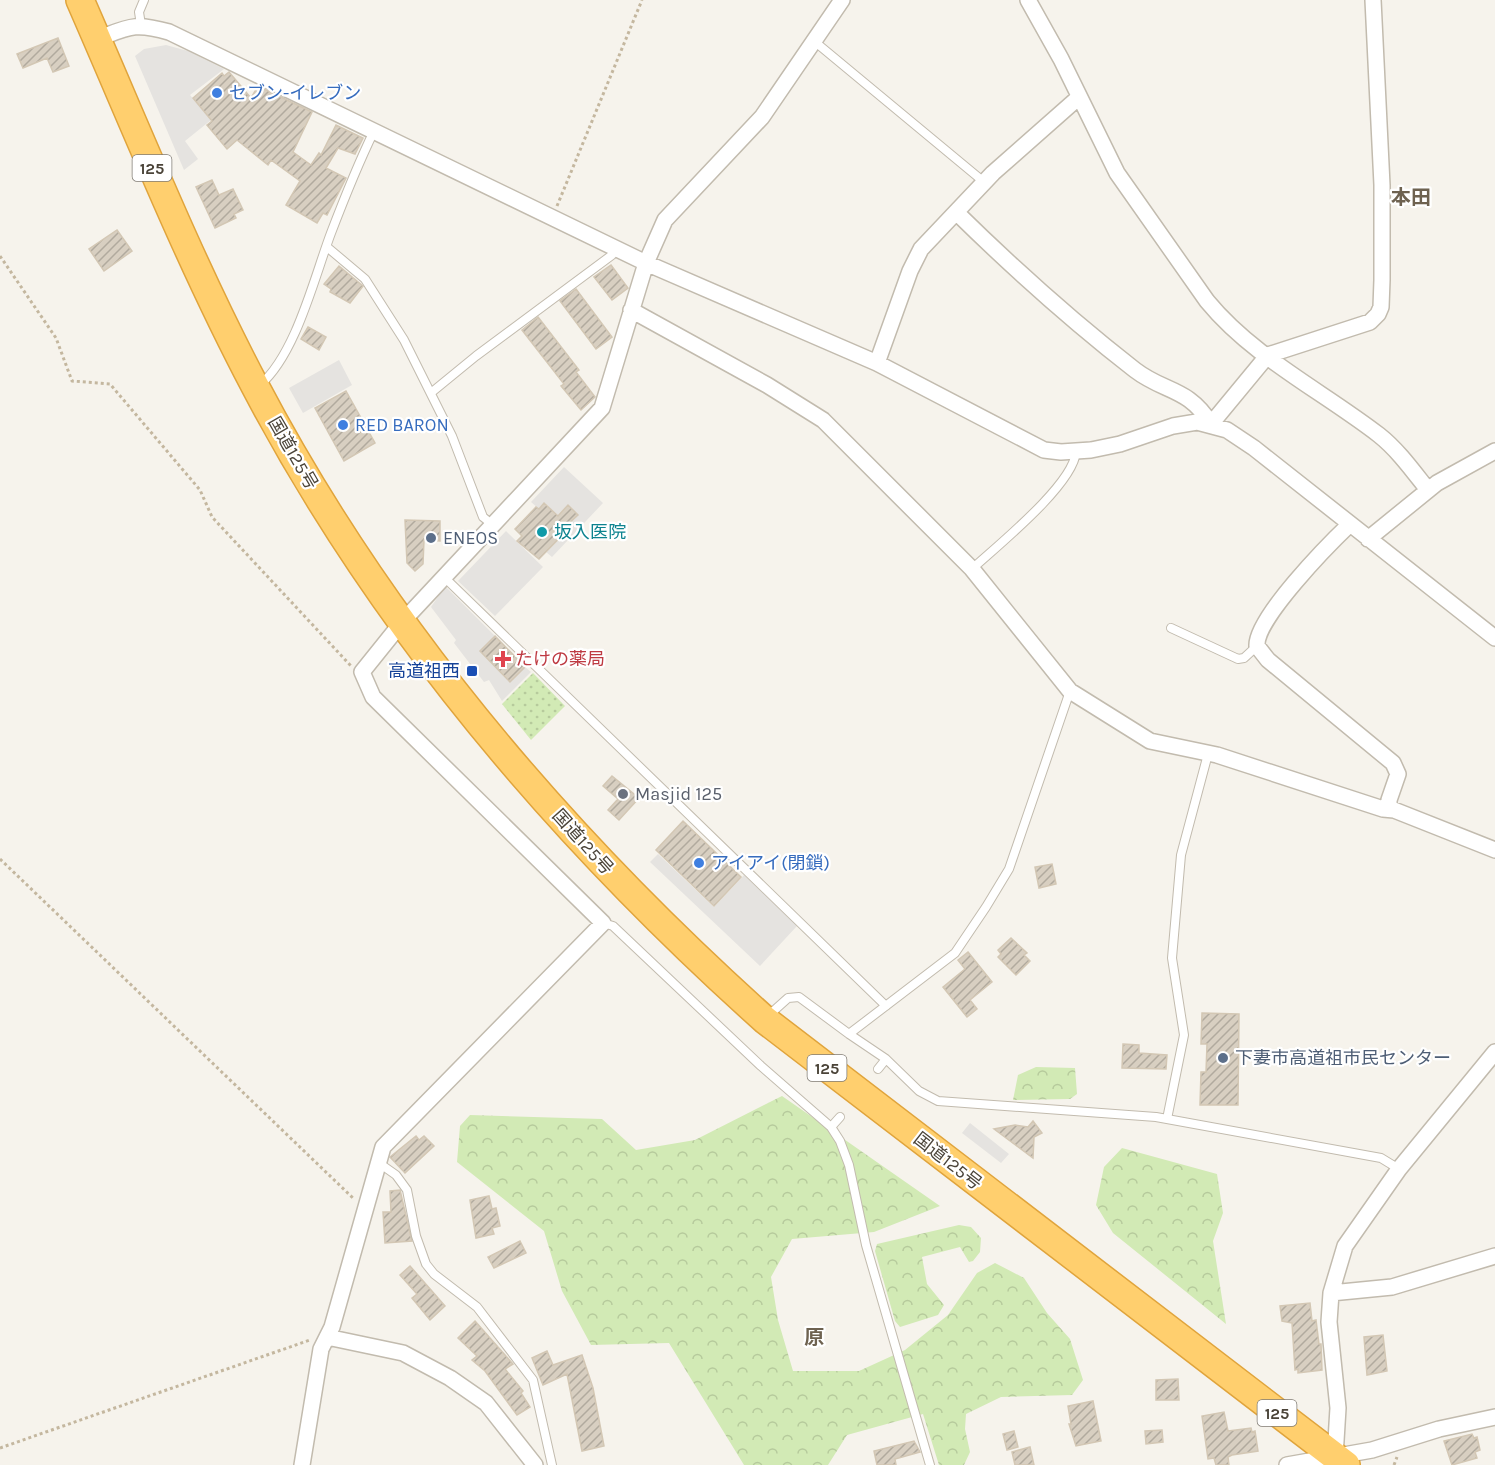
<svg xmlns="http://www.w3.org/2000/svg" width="1495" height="1465" font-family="Karla,'Noto Sans JP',sans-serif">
<defs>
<pattern id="grass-dots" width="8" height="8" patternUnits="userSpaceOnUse" patternTransform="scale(1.5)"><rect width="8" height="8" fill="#d2eab5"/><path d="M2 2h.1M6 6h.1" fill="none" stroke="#b6ca9c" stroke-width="1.8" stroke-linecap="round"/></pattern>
<pattern id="forest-crowns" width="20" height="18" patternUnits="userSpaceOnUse" patternTransform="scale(1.5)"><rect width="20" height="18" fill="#d2eab5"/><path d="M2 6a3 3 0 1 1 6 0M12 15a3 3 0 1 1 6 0" fill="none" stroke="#b6ca9c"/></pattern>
<pattern id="building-hatch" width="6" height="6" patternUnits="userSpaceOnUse" patternTransform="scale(1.5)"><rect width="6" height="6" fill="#d8cfc1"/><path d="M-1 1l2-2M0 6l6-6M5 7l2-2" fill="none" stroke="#b1aa9e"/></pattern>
</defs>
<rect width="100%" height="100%" fill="#f6f3ec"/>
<path fill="url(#grass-dots)" d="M533,673L565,706L531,740L502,704Z"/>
<path fill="url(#forest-crowns)" d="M1036,1067L1075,1068L1077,1094L1070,1099L1013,1100L1018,1075Z
M782,1096L940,1206L874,1232L792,1239L771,1277L778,1320L793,1371H859L905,1350L948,1315L977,1273L995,1263L1024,1278L1047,1313L1070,1339L1083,1380L1072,1395L1001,1397L966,1414L965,1429L970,1452L964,1465H939L923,1414L847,1435L828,1465H744L669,1343L591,1345L562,1291L544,1231L457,1162L460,1126L470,1115L602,1119L636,1150L695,1140Z
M1122,1148L1217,1174L1223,1213L1213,1241L1226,1324L1113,1233L1096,1205L1104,1167Z
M959,1225L971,1227L981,1238L980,1252L973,1261L969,1262L960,1247L922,1257L927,1284L944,1305L938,1315L900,1327L895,1321L875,1251L877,1244Z"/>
<path fill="#e5e3e0" d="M166,45L188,51L224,69L190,95L211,120L185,141L198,159L184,170L135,56L144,49Z
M339,360L352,385L303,413L289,388Z
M564,467L603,503L552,557L546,552L570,527L545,503L539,509L531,502Z
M506,531L543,567L495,616L458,581Z
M444,588H447L495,636L510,681L525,667L531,672L502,701L489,680L484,682L454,643L456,640L431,607Z
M658,854L714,907L744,875L797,926L760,966L650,862Z
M970,1123L1009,1154L1001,1163L962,1133Z"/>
<path fill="url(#building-hatch)" stroke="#d3c7b4" stroke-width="1.5" d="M58,38L69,66L53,72L47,58L23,68L17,54Z
M229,72L251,98L258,86L312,112L293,152L311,165L319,153L321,155L336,125L363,138L355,154L338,148L326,168L346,178L327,215L323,213L317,223L286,205L300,181L271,160L268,165L237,140L227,149L207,125L212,121L193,98L222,73L224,76Z
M212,180L219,195L233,189L243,210L234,214L236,218L215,228L196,187Z
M117,230L132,251L104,271L89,249Z
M611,265L628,288L612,300L594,277Z
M339,266L363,286L350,303L330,292L331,289L324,284Z
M576,289L612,337L596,349L560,301Z
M538,317L579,370L576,372L595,397L581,410L561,386L564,384L522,330Z
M308,327L326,337L319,350L301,339Z
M346,391L375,443L344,461L315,408Z
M544,503L558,516L568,505L578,515L567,525L570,527L539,559L517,541L522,536L515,529L536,507L539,509Z
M405,520L440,521V541L424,540L423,564L415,571L407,563Z
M495,636L525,667L510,682L480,651Z
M612,776L639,798L619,820L608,810L618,799L603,786Z
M683,821L741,877L714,906L656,850Z
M1052,864L1056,884L1039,888L1035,867Z
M1011,938L1027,953L1024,955L1030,961L1016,975L998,957L1001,954L998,950Z
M968,952L992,982L970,1000L977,1009L967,1017L943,987L965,969L958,960Z
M1202,1013L1239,1014L1238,1105H1200L1201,1072H1206L1207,1044H1201Z
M1123,1044L1139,1045V1053L1167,1055L1166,1069L1122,1068Z
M1033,1121L1042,1133L1034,1137L1033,1158L994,1129L1015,1125L1028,1127Z
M416,1136L419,1140L424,1136L434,1146L405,1173L390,1157Z
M400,1190L412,1241L385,1243L383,1212H391L390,1191Z
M489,1196L492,1209L496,1208L500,1226L492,1228L494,1234L476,1238L470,1200Z
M520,1241L526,1253L494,1268L488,1257Z
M410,1266L445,1306L430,1320L412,1298L417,1294L400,1275Z
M1310,1303L1312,1321L1316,1320L1319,1344H1321L1322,1370L1298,1373V1369L1295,1370L1292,1323L1282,1321L1280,1306Z
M475,1321L513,1364L505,1369L523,1391L521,1393L530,1407L517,1415L485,1371L472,1360L477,1356L458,1338Z
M1383,1335L1387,1371L1367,1375L1364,1337Z
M547,1351L553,1365L582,1355L593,1388L604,1446L582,1451L567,1374L543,1385L532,1358Z
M1178,1379L1179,1400H1156V1380Z
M1093,1401L1101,1441L1076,1446L1069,1424H1071L1068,1406Z
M1224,1412L1228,1431L1251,1428L1252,1432L1255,1431L1258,1451L1232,1455L1228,1457L1229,1465H1216L1214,1458L1208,1459L1202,1416Z
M1162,1430L1163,1442L1146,1444L1145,1431Z
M1014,1431L1018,1447L1007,1450L1003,1434Z
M1472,1434L1474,1438L1477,1437L1480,1450L1475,1452L1477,1458L1452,1465L1444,1441Z
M914,1441L920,1452L895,1459L896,1465H877L874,1451Z
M1030,1447L1034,1465H1015L1012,1452Z"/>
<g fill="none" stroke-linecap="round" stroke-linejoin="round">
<g stroke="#c2bbae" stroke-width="10">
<path id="lane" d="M141,25L139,12L144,0
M814,41L984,182
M327,247L365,279L404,340L452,436L483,517L493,525
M260,385C296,354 314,278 331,233C344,199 358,164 374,131
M432,392L476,356L612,255L617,249
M972,569C997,546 1073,485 1076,452
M444,577L886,1006
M1171,628L1238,659L1244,658L1257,646
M603,923L613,926L761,1066L831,1127L840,1141L849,1165L866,1245L930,1465
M769,1015L788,998L799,997L849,1034L955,953L986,907L1009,869L1070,691
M849,1034L886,1059L919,1091L938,1101L1156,1117L1381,1158L1399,1169
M878,1069L886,1059
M1167,1119L1184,1035L1172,958L1181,855L1208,754
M831,1127L840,1117
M379,1163L396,1175L407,1190L416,1236L426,1264L434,1274L477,1307L533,1380L552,1465"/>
</g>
<g stroke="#c2bbae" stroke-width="18">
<path id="street" d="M1028,0L1061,59L1117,173L1207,301C1253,357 1322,391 1379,435C1398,450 1413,471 1428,490
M97,39C129,27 134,22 169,32L646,263L877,363L1044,450L1061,452L1091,450L1120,444L1173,426L1197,422L1227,430L1254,448L1495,638
M956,212C1013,268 1072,321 1135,370C1165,393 1188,387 1211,424L1268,355L1370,322L1378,314L1381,307L1382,280V185L1373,0
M631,310L767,385L823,420L972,569L1070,691L1150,741L1217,755L1383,809L1394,810L1495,850
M877,363L910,271L921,249L993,173L1078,98
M1350,524C1329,544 1255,619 1257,646L1268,660L1393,763L1398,774L1389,800V809
M1368,539L1437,483L1495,451
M1331,1293L1392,1287L1495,1256
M327,1337L403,1353L450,1378L486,1403L535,1465
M1335,1457L1338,1408L1329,1322L1331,1293L1345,1246L1399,1169L1495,1052
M302,1465L321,1349L332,1327L383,1147L603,923L373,697L362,672L403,621L602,408L646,263L665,220L762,117L842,0
M1287,1465L1372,1450L1439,1429L1495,1417"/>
</g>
<g stroke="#e0a43c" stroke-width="30">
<path id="highway" d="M80,0C137,130 189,261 255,386C382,628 563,839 765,1020L1346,1465"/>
</g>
<path stroke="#c4b79f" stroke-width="3" stroke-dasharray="3 3" stroke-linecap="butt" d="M557,206L642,0
M0,256L56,338L72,381L110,384L200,490L212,517L351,666
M0,859L354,1199
M0,1448L310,1340
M1394,1465L1397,1457"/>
<use href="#lane" stroke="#fff" stroke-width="8"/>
<use href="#street" stroke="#fff" stroke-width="15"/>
<use href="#highway" stroke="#ffcf6e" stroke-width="27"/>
</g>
<g fill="#3f7fe0" stroke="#fff" stroke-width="2">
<circle cx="217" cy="93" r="6"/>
<circle cx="343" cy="425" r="6"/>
<circle cx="699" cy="863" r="6"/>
</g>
<circle fill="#0f9aa8" stroke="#fff" stroke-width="2" cx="542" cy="532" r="6"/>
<g fill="#5c6f8a" stroke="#fff" stroke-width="2">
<circle cx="431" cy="538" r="6"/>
<circle cx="1223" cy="1058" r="6"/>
</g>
<path fill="#e0444e" stroke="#fff" stroke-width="2" d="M500 650h6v6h6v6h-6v6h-6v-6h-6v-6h6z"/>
<rect fill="#1a4fb4" stroke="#fff" stroke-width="2" x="466" y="665" width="12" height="12" rx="3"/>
<circle fill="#6b7280" stroke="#fff" stroke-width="2" cx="623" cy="794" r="6"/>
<g text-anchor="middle" stroke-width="4.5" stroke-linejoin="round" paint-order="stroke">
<g fill="#fff" stroke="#817c74" stroke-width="1.5">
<rect x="132.5" y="155" width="39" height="26" rx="4.5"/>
<rect x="807.5" y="1055" width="39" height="26" rx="4.5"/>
<rect x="1257.5" y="1400" width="39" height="26" rx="4.5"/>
</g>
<g font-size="16" font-weight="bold" fill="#4b4439">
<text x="152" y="174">125</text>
<text x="827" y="1074">125</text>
<text x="1277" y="1419">125</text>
</g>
<g font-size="18" fill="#366cbe" stroke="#fff" text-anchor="start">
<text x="229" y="99">セブン-イレブン</text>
<text x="355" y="431">RED BARON</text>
<text x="711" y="869">アイアイ(閉鎖)</text>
</g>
<g font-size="18" fill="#4b4439" stroke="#fff">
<text transform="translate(293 453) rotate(60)" y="6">国道125号</text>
<text transform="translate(583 842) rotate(48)" y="6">国道125号</text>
<text transform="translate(948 1161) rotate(38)" y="6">国道125号</text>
</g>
<g font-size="18" fill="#0d838f" stroke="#fff" text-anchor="start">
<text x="554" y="538">坂入医院</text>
</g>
<g font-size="18" fill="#4e5e75" stroke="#fff" text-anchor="start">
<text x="443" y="544">ENEOS</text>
<text x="1235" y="1064">下妻市高道祖市民センター</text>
</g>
<g font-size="18" fill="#be3a42" stroke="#fff" text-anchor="start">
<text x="515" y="665">たけの薬局</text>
</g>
<g font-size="18" fill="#164399" stroke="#fff" text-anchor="end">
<text x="460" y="677">高道祖西</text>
</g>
<g font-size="18" fill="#5b616d" stroke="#fff" text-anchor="start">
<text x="635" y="800">Masjid 125</text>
</g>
<g font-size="20" font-weight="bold" fill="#6e6250" stroke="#fff">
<text x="1411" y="204">本田</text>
<text x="814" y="1344">原</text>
</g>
</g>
</svg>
